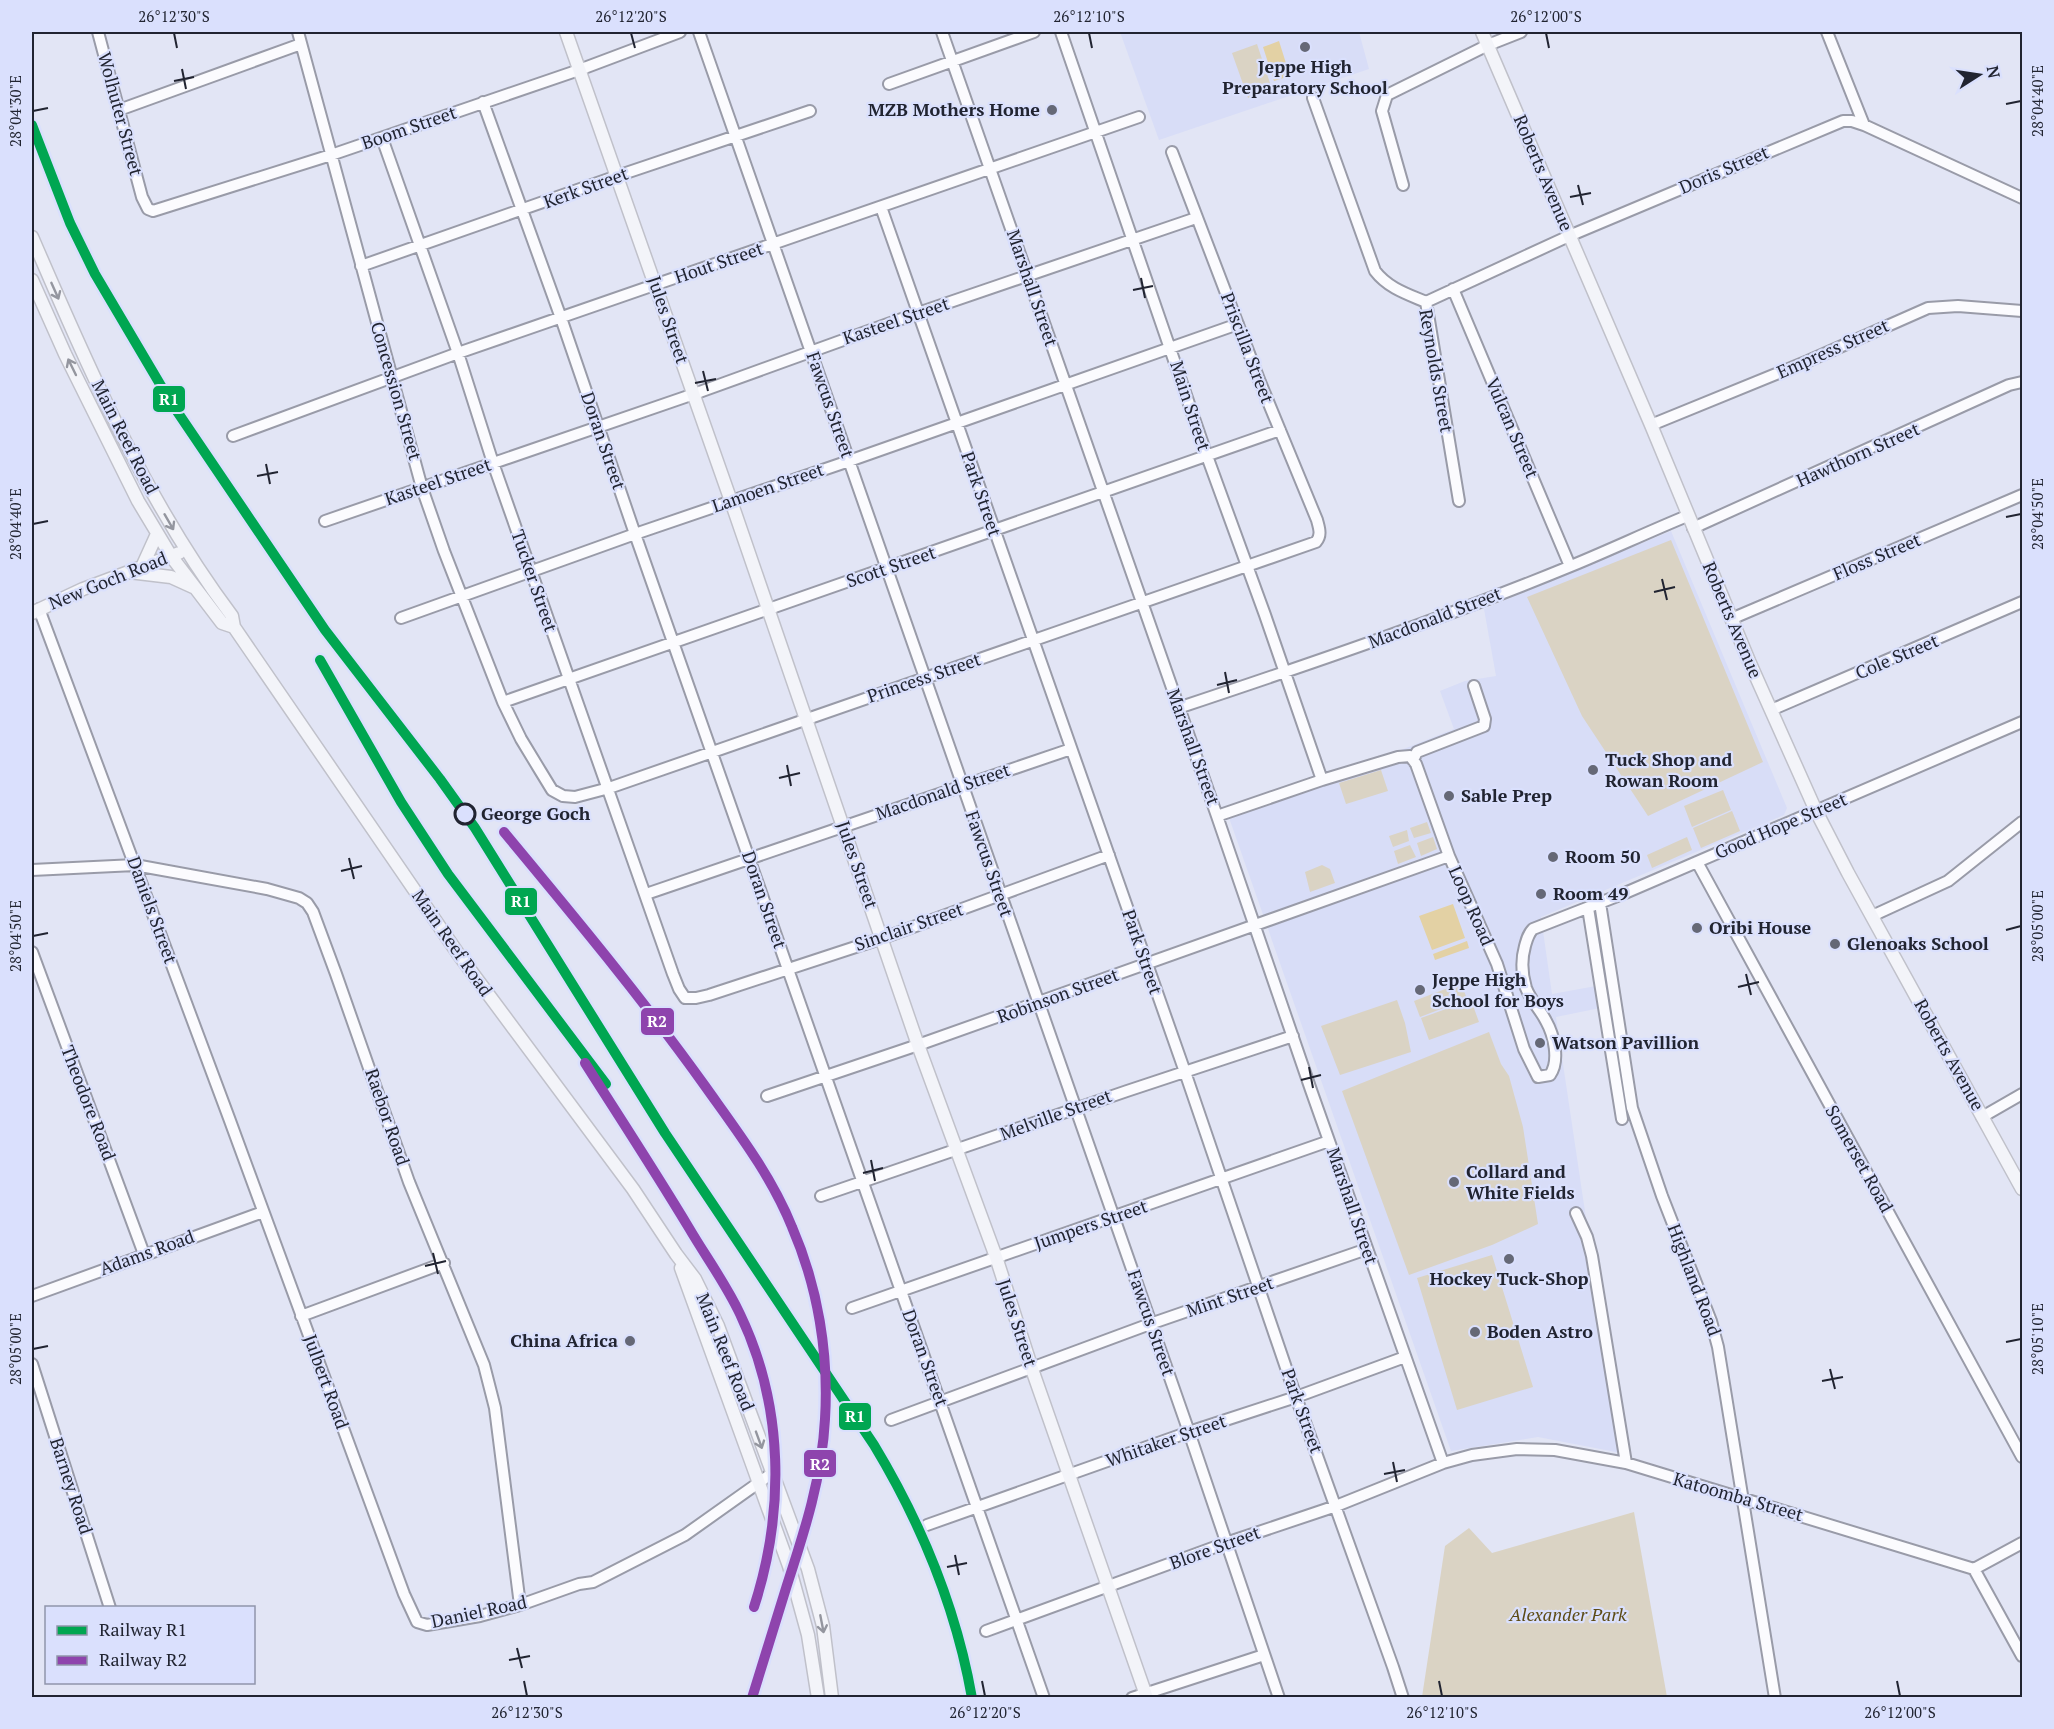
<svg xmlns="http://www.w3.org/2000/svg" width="2054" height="1729" font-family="'PT Serif',serif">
<rect width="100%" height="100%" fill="#e2e5f5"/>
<path fill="#d8ddf7" d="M1120,32H1359L1369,69L1159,140Z
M1671,531L1787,808L1784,815L1541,917L1552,994L1596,986L1600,1008L1556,1017L1621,1453L1538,1437L1451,1451L1227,812L1338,775L1454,729L1440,691L1465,681L1496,676L1484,609Z"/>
<path fill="#dad3c4" d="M1257,44L1272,89L1248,98L1232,53Z
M1671,540L1763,762L1648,816L1582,716L1527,597Z
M1381,770L1388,791L1346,804L1339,783Z
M1723,790L1731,810L1692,827L1684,806Z
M1732,811L1740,831L1701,848L1693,828Z
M1427,822L1431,833L1414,838L1410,828Z
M1407,830L1409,841L1393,847L1389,836Z
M1433,837L1437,849L1421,856L1417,843Z
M1687,837L1692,850L1652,868L1647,855Z
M1410,845L1416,857L1398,864L1394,851Z
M1322,865L1330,869L1335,883L1310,892L1305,872Z
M1461,983L1467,999L1420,1017L1414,1001Z
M1397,1000L1405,1023L1411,1052L1340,1075L1321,1026Z
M1471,1000L1479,1022L1429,1040L1421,1018Z
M1489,1032L1501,1064L1509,1076L1523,1127L1538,1224L1492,1245L1409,1275L1342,1091Z
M1492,1255L1533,1387L1457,1410L1417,1278Z
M1634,1512L1667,1697H1422L1445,1546L1469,1528L1492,1553Z"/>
<path fill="#e3d1a4" d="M1279,41L1290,76L1274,81L1263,47Z
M1453,904L1465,938L1432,950L1419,916Z
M1467,941L1469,948L1435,960L1433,954Z"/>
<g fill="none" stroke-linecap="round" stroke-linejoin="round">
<g stroke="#999ba8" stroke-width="14">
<path id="minor" d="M98,32L142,197L148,209L153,211L331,155L579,70L680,32
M298,32L422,488L444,551L503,702L521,739L541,772L552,790L563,796L575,797L609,788L1316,542C1322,535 1319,528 1317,520L1260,382L1172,152
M699,32L1189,1432L1279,1698
M942,32L1217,816L1311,1090L1443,1463
M1061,32L1207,456L1265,615L1322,780
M1827,32L1864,125
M889,84L1034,32
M1313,98L1375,271C1388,288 1407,294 1426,302L1459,501
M483,102L561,318L635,534L1044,1698
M119,110L301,44
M382,138L458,353L493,463L673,974L679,989L685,998H696L709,995L883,938L1109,855
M1403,185L1382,111L1387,95L1488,45L1521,32
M881,207L1185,1072L1296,1397L1393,1667L1403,1698
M361,266L617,176L810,111
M1453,289L1570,566
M1426,302L1569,236L1843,121H1852L1864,125L2022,198
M1651,425L1808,361L1928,308L1958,306L2022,311
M233,436L458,353L1139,117
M325,521L694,394L918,313L1196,218
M1693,528L2009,385L2022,382
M39,609L229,1118L404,1594L417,1622L427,1625L480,1616L520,1605L579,1584L593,1582L685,1535L771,1474
M401,618L635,534L849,461L1238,324
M1731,619L2022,495
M503,702L1280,430
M1178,708C1310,664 1442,619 1571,566C1610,550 1648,532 1687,516
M1771,710L2022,602
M1413,760L1417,752L1484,726L1485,719L1474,686
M1217,816L1322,780L1398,757L1410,756L1416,764L1449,856L1497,964L1524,1049L1538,1077L1550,1075C1560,1061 1554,1035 1546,1021C1540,1009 1531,1001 1526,988C1522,975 1521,960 1525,946C1527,939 1528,934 1533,929L1625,893L2022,722
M1697,862L2022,1457
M32,870L135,865L267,889L299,898L307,903L313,912L336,974L409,1182L484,1365L495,1408L520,1605
M646,894L1071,749
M1600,903L1632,1108L1662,1196L1711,1321L1718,1347L1775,1698
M1588,908L1622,1119
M1872,916L1948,881L2022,822
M32,952L144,1254
M767,1096L918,1045L1449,856
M1982,1117L2022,1094
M821,1196L1127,1091L1293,1036
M1576,1213L1587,1237L1592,1256L1626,1463
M32,1296L263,1212
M852,1308L1329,1141
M301,1316L444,1263
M32,1364L110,1608
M891,1420L1150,1324L1367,1249
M927,1525L1189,1432L1296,1397L1405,1357
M1974,1569L2022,1656
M986,1631L1226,1543L1336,1506L1443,1463L1472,1455L1517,1449L1555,1450L1626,1463L1974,1569L2022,1543
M1132,1698L1264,1655"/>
</g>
<g stroke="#c0c1ca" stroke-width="15">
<path id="major" d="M566,32L731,501L918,1045L996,1257L1034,1375L1147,1698
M1482,32L1651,425L1749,661L1816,811L1848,873L2022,1189
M32,237C88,367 146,502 232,616L234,627L459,955L633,1189L676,1254L695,1279L718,1326L808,1569L823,1626L832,1698
M32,280L65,354L138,501L171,556L222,623L234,627
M142,567L157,534
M129,572L171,577L193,587
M32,613L83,589L179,553
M681,1268L789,1566L808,1635L818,1698"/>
</g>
<use href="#minor" stroke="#fbfbfe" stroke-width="10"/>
<use href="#major" stroke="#f3f4f9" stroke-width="12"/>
<g stroke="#dae0fd" stroke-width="15">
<path id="rail-1" d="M32,125L70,223L95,274L170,401L325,630L440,779L475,828L665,1133L874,1445C921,1523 956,1607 972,1698
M320,660L401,802L448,874L606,1084"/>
</g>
<g stroke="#dae0fd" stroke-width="15">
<path id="rail-2" d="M504,832C573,915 642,998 705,1086C737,1131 771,1175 792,1227C818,1287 829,1354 825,1419C822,1477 805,1530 787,1585C775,1623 764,1660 752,1698
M585,1063C620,1118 656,1173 689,1228C706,1257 726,1284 740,1314C784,1406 785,1511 754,1607"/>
</g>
<use href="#rail-1" stroke="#00a651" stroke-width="10"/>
<use href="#rail-2" stroke="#8e44ad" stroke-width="10"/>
</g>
<defs><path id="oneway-shaft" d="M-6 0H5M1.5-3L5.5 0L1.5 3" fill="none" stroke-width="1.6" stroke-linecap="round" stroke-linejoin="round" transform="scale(1.5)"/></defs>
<g stroke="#94969f">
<use href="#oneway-shaft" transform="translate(55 291) rotate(66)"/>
<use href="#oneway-shaft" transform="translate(72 367) rotate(-116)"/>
<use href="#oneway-shaft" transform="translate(169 522) rotate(60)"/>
<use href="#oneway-shaft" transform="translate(759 1440) rotate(70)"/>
<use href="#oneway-shaft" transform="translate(822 1624) rotate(79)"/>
</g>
<path fill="none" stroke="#212431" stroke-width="2" d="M174,33L177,48M631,33L635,48M1089,33L1092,48M1546,33L1549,48M182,69L186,89M174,81L194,77M2006,104L2021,101M33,111L48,108M1578,185L1583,205M1570,197L1591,193M1141,278L1145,298M1133,290L1153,286M703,371L708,391M695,383L716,379M266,464L270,484M257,476L278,472M2006,517L2021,514M33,524L48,521M1662,579L1667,600M1654,592L1675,587M1225,672L1229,693M1217,685L1237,680M787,765L791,786M779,778L800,773M349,858L354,879M341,871L362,866M2006,930L2021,926M33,936L48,933M1746,974L1751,995M1738,987L1759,982M1309,1067L1313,1088M1301,1080L1321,1075M871,1160L875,1181M863,1173L883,1168M433,1253L438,1274M425,1266L446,1261M2006,1342L2021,1339M33,1349L48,1346M1830,1369L1835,1389M1822,1381L1843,1377M1393,1462L1397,1482M1384,1474L1405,1470M955,1555L959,1575M947,1567L967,1563M517,1648L522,1668M509,1660L530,1656M524,1681L527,1696M982,1681L985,1696M1439,1681L1442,1696M1897,1681L1900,1696"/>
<g fill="#656876" stroke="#dae0fd" stroke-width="2">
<circle cx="1305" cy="47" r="6"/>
<circle cx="1052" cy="110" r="6"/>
<circle cx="1593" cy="770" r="6"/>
<circle cx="1449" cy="796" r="6"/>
<circle cx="1553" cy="857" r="6"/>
<circle cx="1541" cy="894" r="6"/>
<circle cx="1697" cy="928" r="6"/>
<circle cx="1835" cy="944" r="6"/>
<circle cx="1420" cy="990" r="6"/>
<circle cx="1540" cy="1043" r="6"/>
<circle cx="1454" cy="1182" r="6"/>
<circle cx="1509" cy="1259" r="6"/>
<circle cx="1475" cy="1332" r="6"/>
<circle cx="630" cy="1341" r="6"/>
</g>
<circle fill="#dae0fd" stroke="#212431" stroke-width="3" cx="465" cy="814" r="10"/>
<g text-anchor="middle" stroke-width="4.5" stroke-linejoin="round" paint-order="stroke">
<g font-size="18" font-weight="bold" fill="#212431" stroke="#dae0fd" text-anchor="start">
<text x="1305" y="73" text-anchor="middle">Jeppe High<tspan x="1305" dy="21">Preparatory School</tspan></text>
<text x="1040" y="116" text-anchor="end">MZB Mothers Home</text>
<text x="1605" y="766">Tuck Shop and<tspan x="1605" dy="21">Rowan Room</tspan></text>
<text x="1461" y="802">Sable Prep</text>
<text x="1565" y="863">Room 50</text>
<text x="1553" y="900">Room 49</text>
<text x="1709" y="934">Oribi House</text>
<text x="1847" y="950">Glenoaks School</text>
<text x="1432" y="986">Jeppe High<tspan x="1432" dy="21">School for Boys</tspan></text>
<text x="1552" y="1049">Watson Pavillion</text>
<text x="1466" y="1178">Collard and<tspan x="1466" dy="21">White Fields</tspan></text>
<text x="1509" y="1285" text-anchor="middle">Hockey Tuck-Shop</text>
<text x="1487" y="1338">Boden Astro</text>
<text x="618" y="1347" text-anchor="end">China Africa</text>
</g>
<g font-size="18" fill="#212431" stroke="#dae0fd">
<text transform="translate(120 114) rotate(75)" y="6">Wolhuter Street</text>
<text transform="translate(409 128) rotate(-19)" y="6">Boom Street</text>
<text transform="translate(1724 170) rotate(-23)" y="6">Doris Street</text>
<text transform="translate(1543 173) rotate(67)" y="6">Roberts Avenue</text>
<text transform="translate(586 188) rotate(-20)" y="6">Kerk Street</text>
<text transform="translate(719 263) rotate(-19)" y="6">Hout Street</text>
<text transform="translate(1032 288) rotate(71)" y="6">Marshall Street</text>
<text transform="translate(668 320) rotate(71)" y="6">Jules Street</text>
<text transform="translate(896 321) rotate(-19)" y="6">Kasteel Street</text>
<text transform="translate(1247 348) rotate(69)" y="6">Priscilla Street</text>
<text transform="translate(1833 349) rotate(-24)" y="6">Empress Street</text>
<text transform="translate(1436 371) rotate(80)" y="6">Reynolds Street</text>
<text transform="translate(396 391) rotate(74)" y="6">Concession Street</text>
<text transform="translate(830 405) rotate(71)" y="6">Fawcus Street</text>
<text transform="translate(1190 406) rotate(72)" y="6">Main Street</text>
<text transform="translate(1512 428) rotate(67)" y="6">Vulcan Street</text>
<text transform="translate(125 437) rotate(63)" y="6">Main Reef Road</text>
<text transform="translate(603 441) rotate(71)" y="6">Doran Street</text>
<text transform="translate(1858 455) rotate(-24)" y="6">Hawthorn Street</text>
<text transform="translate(438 482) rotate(-19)" y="6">Kasteel Street</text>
<text transform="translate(768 488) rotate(-19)" y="6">Lamoen Street</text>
<text transform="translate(981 494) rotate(71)" y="6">Park Street</text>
<text transform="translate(1877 557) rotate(-23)" y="6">Floss Street</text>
<text transform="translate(891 567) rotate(-19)" y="6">Scott Street</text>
<text transform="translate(108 581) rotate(-22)" y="6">New Goch Road</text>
<text transform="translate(534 581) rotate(71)" y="6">Tucker Street</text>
<text transform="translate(1435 618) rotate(-21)" y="6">Macdonald Street</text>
<text transform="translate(1732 620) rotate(67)" y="6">Roberts Avenue</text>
<text transform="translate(1897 657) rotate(-23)" y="6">Cole Street</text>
<text transform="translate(924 678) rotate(-19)" y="6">Princess Street</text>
<text transform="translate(1193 747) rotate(70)" y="6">Marshall Street</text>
<text transform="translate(943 792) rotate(-19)" y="6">Macdonald Street</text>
<text transform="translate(1781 826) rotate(-23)" y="6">Good Hope Street</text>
<text transform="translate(989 864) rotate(71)" y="6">Fawcus Street</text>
<text transform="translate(857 865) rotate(71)" y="6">Jules Street</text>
<text transform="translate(764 900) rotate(71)" y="6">Doran Street</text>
<text transform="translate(1471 906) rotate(66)" y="6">Loop Road</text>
<text transform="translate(152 910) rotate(70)" y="6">Daniels Street</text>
<text transform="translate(909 927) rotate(-19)" y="6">Sinclair Street</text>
<text transform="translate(452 943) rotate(55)" y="6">Main Reef Road</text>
<text transform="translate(1142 952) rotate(71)" y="6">Park Street</text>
<text transform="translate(1058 996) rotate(-20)" y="6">Robinson Street</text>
<text transform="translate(1949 1055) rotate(61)" y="6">Roberts Avenue</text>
<text transform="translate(88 1103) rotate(69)" y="6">Theodore Road</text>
<text transform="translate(1056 1115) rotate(-20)" y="6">Melville Street</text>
<text transform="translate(387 1117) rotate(71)" y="6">Raebor Road</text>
<text transform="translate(1859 1159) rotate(61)" y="6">Somerset Road</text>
<text transform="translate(1352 1206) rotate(71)" y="6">Marshall Street</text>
<text transform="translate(1091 1225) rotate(-19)" y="6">Jumpers Street</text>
<text transform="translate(147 1253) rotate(-20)" y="6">Adams Road</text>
<text transform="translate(1694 1280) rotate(69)" y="6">Highland Road</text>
<text transform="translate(1230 1297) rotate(-19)" y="6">Mint Street</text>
<text transform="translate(1017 1323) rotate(72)" y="6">Jules Street</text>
<text transform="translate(1151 1323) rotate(71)" y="6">Fawcus Street</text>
<text transform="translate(725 1352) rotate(68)" y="6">Main Reef Road</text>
<text transform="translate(925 1358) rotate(70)" y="6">Doran Street</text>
<text transform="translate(326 1382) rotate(70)" y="6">Julbert Road</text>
<text transform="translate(1302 1411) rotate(70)" y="6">Park Street</text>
<text transform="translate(1166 1441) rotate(-19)" y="6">Whitaker Street</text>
<text transform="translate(71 1486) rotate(72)" y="6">Barney Road</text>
<text transform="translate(1738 1497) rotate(16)" y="6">Katoomba Street</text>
<text transform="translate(1215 1548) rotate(-20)" y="6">Blore Street</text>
<text transform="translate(479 1612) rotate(-12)" y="6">Daniel Road</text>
</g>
<g font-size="18" font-weight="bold" fill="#212431" stroke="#dae0fd" text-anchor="start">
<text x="481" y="820">George Goch</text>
</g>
<g font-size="18" font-style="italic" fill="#5d4b15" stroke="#dae0fd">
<text x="1568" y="1621">Alexander Park</text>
</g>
</g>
<g stroke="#dae0fd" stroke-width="2">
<rect x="152" y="385" width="34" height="28" rx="6" fill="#00a651"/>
<rect x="504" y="887" width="34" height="29" rx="6" fill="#00a651"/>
<rect x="640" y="1007" width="35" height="29" rx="6" fill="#8e44ad"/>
<rect x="838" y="1402" width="34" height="29" rx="6" fill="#00a651"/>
<rect x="803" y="1449" width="34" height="29" rx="6" fill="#8e44ad"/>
</g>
<g font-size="16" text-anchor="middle" font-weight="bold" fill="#fff">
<text x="169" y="405">R1</text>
<text x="521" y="907">R1</text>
<text x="657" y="1027">R2</text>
<text x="855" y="1422">R1</text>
<text x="820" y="1470">R2</text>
</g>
<rect width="2054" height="1729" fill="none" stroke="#dae0fd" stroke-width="66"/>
<rect x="45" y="1606" width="210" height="78" fill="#dae0fd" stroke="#9095ab" stroke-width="1.5"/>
<rect x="57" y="1626" width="30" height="9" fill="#00a651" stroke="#9095ab" stroke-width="1.5"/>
<text x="99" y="1636" font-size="18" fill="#212431">Railway R1</text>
<rect x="57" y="1656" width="30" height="9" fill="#8e44ad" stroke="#9095ab" stroke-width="1.5"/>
<text x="99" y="1666" font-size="18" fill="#212431">Railway R2</text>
<g transform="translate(1979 75) rotate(78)" stroke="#dae0fd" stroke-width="4.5" paint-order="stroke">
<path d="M0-4.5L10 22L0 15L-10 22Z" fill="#212431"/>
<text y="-9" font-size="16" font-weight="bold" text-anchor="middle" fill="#212431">N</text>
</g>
<rect x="33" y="33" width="1988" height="1663" fill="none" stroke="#212431" stroke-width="2"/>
<g font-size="15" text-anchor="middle" fill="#212431">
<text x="174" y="22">26°12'30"S</text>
<text x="631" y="22">26°12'20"S</text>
<text x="1089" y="22">26°12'10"S</text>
<text x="1546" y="22">26°12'00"S</text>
<text transform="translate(2038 101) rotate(-90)" y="5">28°04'40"E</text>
<text transform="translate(16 111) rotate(-90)" y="5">28°04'30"E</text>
<text transform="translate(2038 514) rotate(-90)" y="5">28°04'50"E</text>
<text transform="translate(16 524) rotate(-90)" y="5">28°04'40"E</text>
<text transform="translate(2038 926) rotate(-90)" y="5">28°05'00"E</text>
<text transform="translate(16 936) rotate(-90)" y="5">28°04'50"E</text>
<text transform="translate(2038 1339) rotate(-90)" y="5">28°05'10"E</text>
<text transform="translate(16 1349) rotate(-90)" y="5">28°05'00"E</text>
<text x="527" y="1718">26°12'30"S</text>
<text x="985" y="1718">26°12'20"S</text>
<text x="1442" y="1718">26°12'10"S</text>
<text x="1900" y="1718">26°12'00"S</text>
</g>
</svg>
